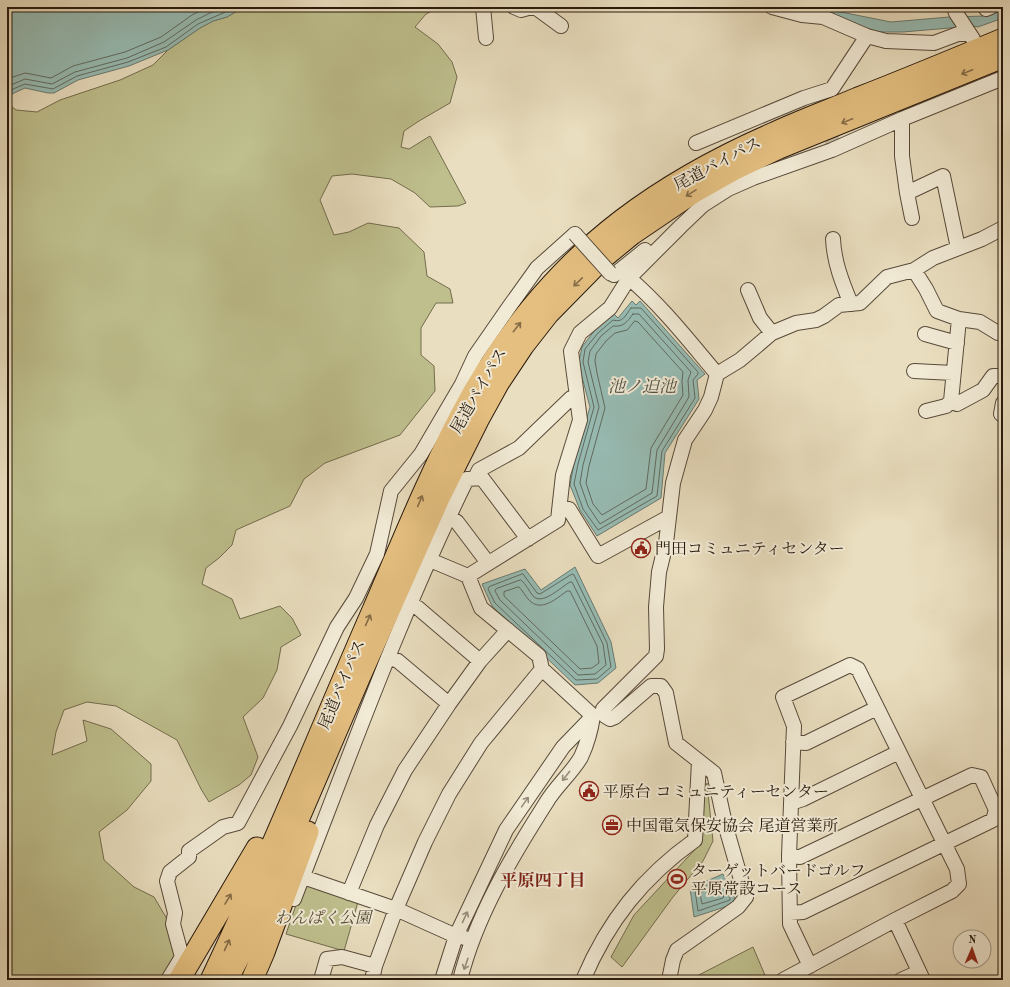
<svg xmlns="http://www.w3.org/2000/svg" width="1010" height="987" font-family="'Old Standard TT','Noto Serif JP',serif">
<rect width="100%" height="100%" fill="#e9debf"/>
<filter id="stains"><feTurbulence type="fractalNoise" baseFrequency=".005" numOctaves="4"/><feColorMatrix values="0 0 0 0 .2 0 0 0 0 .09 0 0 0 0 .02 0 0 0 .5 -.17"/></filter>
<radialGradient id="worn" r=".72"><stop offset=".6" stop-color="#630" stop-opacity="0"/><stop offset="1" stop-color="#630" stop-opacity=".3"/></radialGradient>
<path fill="#bebf8d" stroke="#736c4d" d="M244,7H433L434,10L426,14L415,27L438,44L452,62L457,77L450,103L419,121L404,131L401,147L409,149L430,136L466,203L458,206L430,207L415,193L391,179L352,174L332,176L320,200L334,235L349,232L368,223L399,228L424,252L427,276L450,289L453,303H436L421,328V355L434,366L435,391L400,435L325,463L304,479L290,506L236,530L232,545L219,558L206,568L202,584L232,599L240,619L280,606L292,618L301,635L281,647L277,670L263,698L243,717L258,757L251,775L239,785L209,802L201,789L177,740L116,706L87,702L64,710L56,732L52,755L87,741L83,720L111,729L151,764V781L127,810L99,832L104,860L134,887L154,897L170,924L179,950L161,980H7V103L16,110L37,112L60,100L120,80L153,65L168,50L200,28L213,21L227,17Z
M707,783L713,841L703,861L673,897L622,967L611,957L634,915L700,844L703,792Z
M304,882L358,902L344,951L286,934Z
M753,947L767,980H695L697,976Z"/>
<path fill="#97bcb4" stroke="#6b7b71" d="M7,7H244L227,17L213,21L200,28L168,50L129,66L78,80L54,93H48L25,88L12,94L7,93Z
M812,7H828L836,11L891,22L949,17L985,16L1003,8V18L978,27L973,26L903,32H868L818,12Z
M632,301L636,305L640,301L705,374L697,380L699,399L665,453L661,498L597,536L580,510L570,485L574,463L590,407L582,377L579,361L582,347L595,330L614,314L618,318Z
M575,567L611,642L616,668L598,683L575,685L492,606L482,584L525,569L541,590Z
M723,874L737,903L694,917L690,888Z"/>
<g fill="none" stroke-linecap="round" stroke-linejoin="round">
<path stroke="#606a60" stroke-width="1" d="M7,79L25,73L51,78L73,66L125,52L161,37L192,15L208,7
M7,85H11L25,79L52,84L75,72L127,58L164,42L196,20L210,13L227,7
M7,90L13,89L25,84L53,89L77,76L128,62L166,47L198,24L237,7
M631,308H641L698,372V374L693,380L695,398L662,451L657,496L598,530L583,509L574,484L578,464L594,407L583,362L585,349L598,333L613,320C623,323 625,316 631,308Z
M633,314H639L691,372L688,380L689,397L657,450L652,493L600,524L588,506L580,483L583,465L599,407L588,362L590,351L601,336L613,326C624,327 627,322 633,314Z
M635,321L638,322L683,372L682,381L683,395L651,448L646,489L602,515L593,504L586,483L589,466L605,408L597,373L595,361L596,354L606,341L615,333L627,330Z
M523,574L537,593L540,594L572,574L574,575L607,643L611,667L597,679L576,680L495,603L488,589L489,587Z
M521,580C526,584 529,591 533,596C542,606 561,587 570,582H572L603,644L606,665L595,674L578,675L500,600L495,591L496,589Z
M519,587C523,591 525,596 529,600C541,613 557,598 567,591H570L597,646L599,663L592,668L580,669L504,596V592Z
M721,880L730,898V900L698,911L695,890Z
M718,886L724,895L723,898L702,904L700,893Z"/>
<path stroke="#c2b79b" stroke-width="14" stroke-dasharray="14 7" stroke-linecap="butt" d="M832,89V150"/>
<g stroke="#584a3a" stroke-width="16">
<path id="minor" d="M483,7L486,38
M514,7L521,10L532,7
M535,7L561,26
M772,7L802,15L823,17L867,36L886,41L934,43L958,34H968
M954,7L956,13L973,39
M986,9L991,7
M902,119V156L907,193L912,218
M696,143L804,98L832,89L867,36
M907,193L943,176L958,248
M833,239C834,262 842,282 851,304
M914,270L926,289L937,311L959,319L980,322L998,333H1003
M610,273L614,275L645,250
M629,278C662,306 689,341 717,374
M748,290L760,318L772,333
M959,319L951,401L957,404L983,390L993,376H1003
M925,334L957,343
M914,371L953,373
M926,411L946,406L951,401
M1001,414L1003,403
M475,478L479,470L519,448L571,398L577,397
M560,507L569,509L598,556L669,517
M448,516L457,522L488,563
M430,560L468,576L481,608L539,656L542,669L593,716
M468,576L558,520L563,475L580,420L571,351L580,333L610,308L629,278L681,226L703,205L728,189L753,178L832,150L902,119L1003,78
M411,604L418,608L480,661
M388,657L398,661L449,704
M793,742L806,743L877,708
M791,803L803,799L899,752
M789,856L800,857L972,775L981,777L996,810L993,820L803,912L790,913
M303,877L396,909L456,936L465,938
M349,893L377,825L405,770L449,704L480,661L508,630
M294,899C349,758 400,615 467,479L482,478L528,539
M895,920L923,980
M168,980L182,957L173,924L175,913L167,881L170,872L189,857V851L223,827L238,823L290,726L337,627L356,598L377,554L391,491L421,454L462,384L475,356L509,307L537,268L575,234
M321,980L327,959L342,957L375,966
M372,980L375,966L396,909L425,842L449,794L481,743L542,669
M442,980L456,936L506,830L563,747L593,716
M460,980C476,916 511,858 546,803C555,787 572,773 581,757C587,744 591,730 593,716
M583,980C608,921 643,877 695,840L699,761
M669,980L673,960L677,950L738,907L746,897L725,824L714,773L676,743L666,693L661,686H651L615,717L610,719L605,716L603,709L656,656L657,649L656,607L659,572L666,543L673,483L685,440L705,410L711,397L717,374L740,360L772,333L796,323L816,320L824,316L839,305L860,303L887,277L914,270L933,258L982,239L1003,228
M783,980L895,920L952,891L959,884L957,869L858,669L850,665L783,697L794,726L789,856L790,924L810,966
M901,980L919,972"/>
</g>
<g stroke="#28190d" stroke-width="23">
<path id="highway" d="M179,980L257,848
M211,980C269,859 319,733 373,610C401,545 428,478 461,415C500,340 555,271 622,220C668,185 721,156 774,133C802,120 830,110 858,98C907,79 955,59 1003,39
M227,980L239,957L360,676L439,498L478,420L499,382L523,346L548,314L604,257L632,234L694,192L733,170L779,148L1003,57
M252,980L264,952L308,832"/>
</g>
<use href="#minor" stroke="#f1ead5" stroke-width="14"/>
<use href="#highway" stroke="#e4bf80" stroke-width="21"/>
<g stroke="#584a3a" stroke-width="16" stroke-linecap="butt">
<path id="minor-bridge" d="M575,234L610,273"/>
</g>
<use href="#minor-bridge" stroke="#f1ead5" stroke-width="14"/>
</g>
<defs><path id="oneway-shaft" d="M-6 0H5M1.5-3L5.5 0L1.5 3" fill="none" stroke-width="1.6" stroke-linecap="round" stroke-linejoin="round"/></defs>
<g stroke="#866c46">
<use href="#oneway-shaft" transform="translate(967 72) rotate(158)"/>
<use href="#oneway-shaft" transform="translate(847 121) rotate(158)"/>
<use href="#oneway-shaft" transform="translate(691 193) rotate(148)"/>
<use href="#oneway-shaft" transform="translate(578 282) rotate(136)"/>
<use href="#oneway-shaft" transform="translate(517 327) rotate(-52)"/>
<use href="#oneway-shaft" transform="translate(420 501) rotate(-67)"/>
<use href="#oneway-shaft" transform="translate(368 620) rotate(-66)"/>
<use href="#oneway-shaft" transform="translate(228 899) rotate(-59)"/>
<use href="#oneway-shaft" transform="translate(227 945) rotate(-65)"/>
</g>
<g stroke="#978c7b">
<use href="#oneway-shaft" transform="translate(566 776) rotate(128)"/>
<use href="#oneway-shaft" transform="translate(525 802) rotate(-55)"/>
<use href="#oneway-shaft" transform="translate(465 917) rotate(-65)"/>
<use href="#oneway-shaft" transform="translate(466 964) rotate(109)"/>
</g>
<defs>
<g id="civic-ring" transform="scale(1)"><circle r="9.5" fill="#f1ead5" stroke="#8f2418" stroke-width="1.5"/><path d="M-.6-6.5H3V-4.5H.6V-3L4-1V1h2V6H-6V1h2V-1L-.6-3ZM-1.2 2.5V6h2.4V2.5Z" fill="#8f2418"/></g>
<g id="office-ring" transform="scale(1)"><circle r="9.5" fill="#f1ead5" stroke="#8f2418" stroke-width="1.5"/><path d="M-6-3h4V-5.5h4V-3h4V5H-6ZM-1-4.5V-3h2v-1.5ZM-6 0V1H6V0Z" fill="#8f2418"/></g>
<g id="stadium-ring" transform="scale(1)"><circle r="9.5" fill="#f1ead5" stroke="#8f2418" stroke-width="1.5"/><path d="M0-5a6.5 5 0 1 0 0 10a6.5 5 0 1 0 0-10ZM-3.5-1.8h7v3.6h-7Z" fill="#8f2418"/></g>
</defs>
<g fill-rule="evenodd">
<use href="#civic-ring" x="641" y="548"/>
<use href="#civic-ring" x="589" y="791"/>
<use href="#office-ring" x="612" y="825"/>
<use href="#stadium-ring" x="677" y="879"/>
</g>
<g text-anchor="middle" stroke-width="4" stroke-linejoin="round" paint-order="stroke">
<g font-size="16" fill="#28190d" stroke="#f1ead5">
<text transform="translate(717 163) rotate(-28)" y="6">尾道バイパス</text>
<text transform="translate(478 390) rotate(-60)" y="6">尾道バイパス</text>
<text transform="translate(341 684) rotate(-67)" y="6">尾道バイパス</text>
</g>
<g font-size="16" fill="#28190d" stroke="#f1ead5" text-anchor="start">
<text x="655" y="554">門田コミュニティセンター</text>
<text x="603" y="797">平原台 コミュニティーセンター</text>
<text x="626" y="831">中国電気保安協会 尾道営業所</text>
<text x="691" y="876">ターゲットバードゴルフ<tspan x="691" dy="18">平原常設コース</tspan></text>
</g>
<g font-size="16" font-style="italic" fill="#554b33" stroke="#f1ead5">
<text x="323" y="923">わんぱく公園</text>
</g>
<g font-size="17" font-style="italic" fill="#4f5247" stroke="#f1ead5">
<text x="642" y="392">池ノ迫池</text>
</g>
<g font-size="17" font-weight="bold" fill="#7a1f14" stroke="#f1ead5">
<text x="543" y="886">平原四丁目</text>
</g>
</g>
<rect width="1010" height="987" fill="none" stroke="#e9debf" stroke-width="24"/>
<rect x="8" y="8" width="994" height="971" fill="none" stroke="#28190d" stroke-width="2"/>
<rect x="12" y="12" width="986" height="963" fill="none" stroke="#28190d"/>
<g transform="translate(972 949) rotate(2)"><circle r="19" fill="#f1ead5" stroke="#a19685"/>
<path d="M0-3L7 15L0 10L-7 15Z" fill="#8f2418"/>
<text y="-6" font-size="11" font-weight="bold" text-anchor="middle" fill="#28190d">N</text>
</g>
<rect width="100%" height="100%" filter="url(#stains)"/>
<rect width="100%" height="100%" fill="url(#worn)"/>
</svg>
